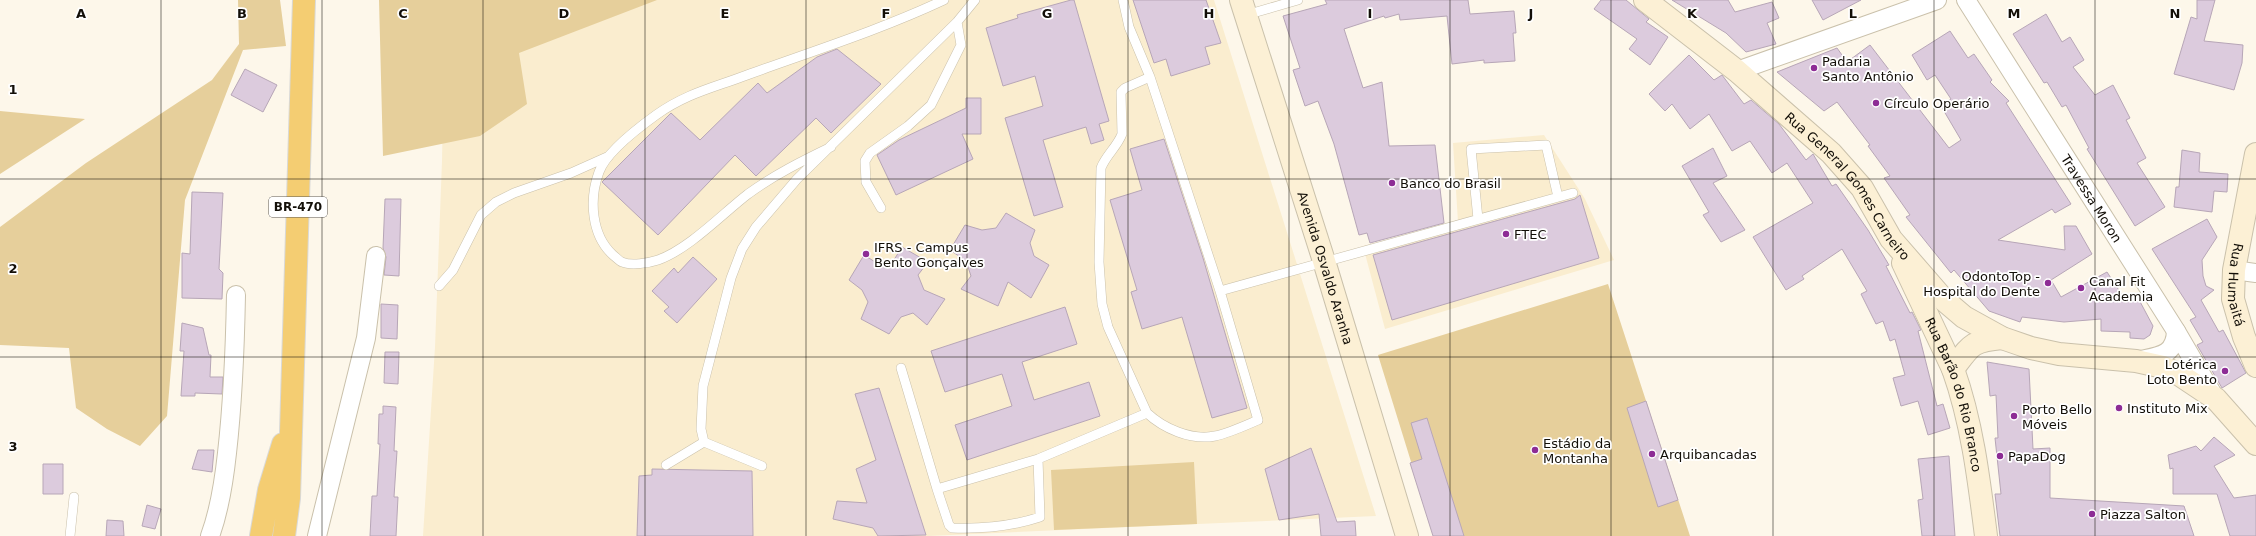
<svg xmlns="http://www.w3.org/2000/svg" width="2256" height="536" font-family="'DejaVu Sans',sans-serif">
<rect width="100%" height="100%" fill="#fdf7ea"/>
<path fill="#faedcf" d="M445,0H1214L1376,516L928,536H423L435,347L442,161Z
M1544,135L1585,199L1614,260L1385,329L1363,246L1458,222L1453,143Z"/>
<path fill="#e6cf9b" d="M238,0H280L286,46L243,50L185,200L167,416L140,446L107,429L76,408L69,348L0,345V227L86,163L212,80L239,44Z
M379,0H657L519,53L527,104L480,136L383,156Z
M0,111L85,119L0,174Z
M1608,284L1690,536H1434L1378,355Z
M1194,462L1197,524L1054,530L1051,470Z"/>
<path fill="#dccbdd" stroke="#b7a6b7" d="M1071,0H1074L1109,121L1099,124L1104,140L1091,144L1086,127L1043,140L1063,207L1034,216L1005,118L1043,106L1035,76L1003,86L986,28L1018,18L1017,15Z
M1133,0H1206L1221,43L1205,47L1210,64L1171,76L1166,59L1154,63Z
M1325,0H1468L1470,14L1514,11L1516,33H1513L1515,61L1484,63V60L1452,64L1447,16L1400,20L1399,14L1385,18L1384,16L1344,29L1363,88L1382,82L1389,146L1435,145L1444,223L1370,243L1367,233L1359,235L1334,144L1318,101L1305,106L1293,70L1300,68L1283,16L1327,4Z
M1601,0H1626L1649,19L1646,22L1668,37L1650,65L1629,49L1637,39L1594,9Z
M1672,0H1728L1735,12L1772,2L1779,18L1767,23L1776,44L1746,52L1726,33Z
M1812,0H1861L1823,20Z
M2197,0H2215L2204,41L2243,45L2242,63L2234,90L2174,74L2191,17L2197,19Z
M2046,14L2062,42L2070,37L2084,60L2073,67L2095,95L2113,85L2130,118L2126,120L2146,158L2137,163L2165,207L2135,226L2087,149L2089,148L2066,105L2062,107L2047,82L2044,83L2013,34Z
M1950,31L1968,58L1974,54L1992,80L1990,82L2009,101L2006,103L2071,204L2055,213L2052,209L1998,240L2065,250L2064,226H2076L2092,254L2051,280L2061,297L2107,272L2124,298L2137,296L2153,326L2150,335L2144,339L2130,338V332L2101,331V319L2064,322L2022,317L2020,322L1989,311L1954,270L1951,273L1906,217L1910,215L1884,178L1890,176L1868,146L1870,145L1837,102L1824,111L1777,72L1837,48L1847,62L1870,45L1949,148L1961,140L1941,106L1951,99L1935,75L1927,80L1912,55Z
M837,49L881,84L831,133L816,118L756,176L735,155L658,235L602,182L671,113L700,140L758,83L767,93L817,57Z
M1689,55L1714,80L1722,75L1744,104L1751,100L1779,124L1806,160L1813,154L1832,186L1836,184L1868,230L1889,265L1886,266L1910,313L1912,312L1921,330L1918,331L1937,406L1943,404L1950,428L1928,435L1918,401L1901,406L1893,378L1905,375L1895,339L1890,341L1883,321L1876,324L1861,294L1867,291L1842,249L1802,276L1804,279L1786,290L1753,237L1813,203L1787,163L1772,173L1750,141L1732,151L1709,114L1690,129L1672,104L1665,111L1649,94Z
M245,69L277,85L263,112L231,95Z
M966,98H981V134H962L973,159L896,195L877,155L899,140L966,108Z
M1164,139L1203,258L1247,408L1212,418L1182,317L1142,329L1131,292L1137,290L1110,200L1142,190L1130,149Z
M1713,148L1727,176L1713,183L1745,230L1721,242L1703,215L1709,212L1682,166Z
M2182,150L2200,153L2199,172L2228,174L2227,192L2214,191L2212,212L2174,207L2176,187H2179Z
M192,192L223,193L219,269L223,273L222,299L182,298V253L190,254Z
M1580,195L1599,258L1392,320L1373,255L1575,199Z
M385,199H401L399,276L384,275L386,257L383,248Z
M1006,213L1035,230L1030,243L1034,256L1049,265L1031,298L1008,282L998,306L961,289L971,276L966,261L950,250L965,225L982,230L996,228Z
M2207,219L2217,237L2202,260L2203,276L2206,286L2214,290L2201,300L2219,332L2223,330L2246,373L2222,388L2197,345L2203,342L2190,320L2196,317L2152,249Z
M902,247L928,262L918,275L924,290L945,299L927,325L913,313L901,317L889,334L861,319L868,302L862,290L849,280L864,255L880,265L892,263Z
M693,257L717,279L677,323L664,311L669,307L652,291L674,268L678,273Z
M381,304L398,305L397,339L381,338Z
M1065,307L1077,344L1022,362L1034,400L1089,382L1100,416L967,460L955,425L1012,406L1002,374L945,392L931,351Z
M182,323L203,328L209,355H211L210,377H223L222,394L195,393V396H181L184,351H180Z
M385,352H399L398,384L384,383Z
M1987,362L2029,369L2033,449L2050,448V498L2184,506L2194,536H2000L1995,494H2001L1995,438H1998L1996,395L1990,396Z
M879,388L926,535L878,536L873,528L833,519L837,501L867,503L856,469L876,460L855,394Z
M1646,401L1678,500L1658,507L1627,408Z
M383,406L396,407L394,451H397L394,497H398L396,536H370L372,496H377L380,444H378L379,414H383Z
M1427,418L1464,536H1433L1410,463L1422,459L1411,423Z
M2214,437L2235,455L2214,466L2234,498L2256,495V536H2230L2217,494H2173V468L2170,469L2168,455L2196,446L2201,451Z
M1311,448L1337,522L1355,521L1356,536H1321L1319,514L1279,520L1265,469Z
M198,450H214L212,472L192,469Z
M1949,456L1955,536H1922L1918,500L1923,499L1918,459Z
M43,464H63V494H43Z
M652,469L752,471L753,536H637L639,476L652,475Z
M147,505L161,509L155,529L142,526Z
M107,520L123,521L124,536H106Z"/>
<g fill="none" stroke-linecap="round" stroke-linejoin="round">
<g stroke="#cac1ab" stroke-width="10">
<path id="lane" d="M1123,0L1129,27L1150,77
M1246,15L1298,0
M1150,77L1220,291L1258,420C1244,426 1229,433 1215,436C1191,441 1163,428 1147,413L1108,327L1102,304L1099,262L1101,168C1106,155 1117,147 1122,134L1121,92L1125,88Z
M831,147C802,161 774,175 748,194C722,214 689,249 658,260C649,263 631,266 622,262C619,261 616,257 613,255C591,235 589,199 599,172C606,152 638,128 656,115C687,93 713,88 747,75C813,51 880,30 944,0
M881,208L866,182L865,161L870,153L908,126L931,105L961,45L957,22
M1478,219L1471,149L1546,145L1558,197
M439,286L453,270L481,215L496,202L514,193L571,173L609,156
M1220,291L1573,193
M901,368L937,489L1038,459L1147,413
M666,465L704,442
M762,466L704,442L701,429L703,386L731,278L742,249L756,227L797,179L957,22L975,0
M937,489L949,525L952,528C980,529 1013,526 1040,517L1038,459
M70,536L74,497"/>
</g>
<g stroke="#cac1ab" stroke-width="20">
<g id="street">
<path id="s1" d="M1966,0L2176,331L2215,398"/>
<path d="M1737,71L1937,0"/>
<path d="M2234,270L2256,273"/>
<path d="M2136,361C2157,356 2175,357 2176,331"/>
<path d="M210,536C220,509 224,481 227,453C233,400 235,348 236,295"/>
<path d="M317,536L366,338L376,256"/>
</g>
</g>
<g stroke="#cac1ab" stroke-width="24">
<g id="secondary">
<path id="s2" d="M1241,0L1324,261L1407,536"/>
<path id="s3" d="M1645,0L1737,71L1831,153L1862,188L1891,239L1944,300L1964,317L2002,338L2031,348L2059,354L2136,361L2163,367L2180,375L2216,399L2256,444"/>
<path id="s4" d="M2256,154L2234,270L2233,299L2244,337L2256,366"/>
<path id="s5" d="M1903,263L1953,369C1972,422 1979,480 1986,536"/>
<path d="M1953,369C1971,345 1971,341 2002,338"/>
</g>
</g>
<g stroke="#d9d9d7" stroke-width="24">
<path id="highway" d="M261,536L269,490L283,444
M284,536L289,498L304,0"/>
</g>
<use href="#lane" stroke="#fff" stroke-width="9"/>
<use href="#street" stroke="#fff" stroke-width="18"/>
<use href="#secondary" stroke="#fcf0d5" stroke-width="22"/>
<use href="#highway" stroke="#f4cd72" stroke-width="22"/>
</g>
<path fill="none" stroke="#130f08" stroke-width="1" stroke-opacity="0.55" d="M161,0V536M322,0V536M483,0V536M645,0V536M806,0V536M967,0V536M1128,0V536M1289,0V536M1450,0V536M1611,0V536M1773,0V536M1934,0V536M2095,0V536M0,179H2256M0,357H2256"/>
<g fill="#8d2c95" stroke="#fff" stroke-width="1.5">
<circle cx="1814" cy="68" r="4"/>
<circle cx="1876" cy="103" r="4"/>
<circle cx="1392" cy="183" r="4"/>
<circle cx="1506" cy="234" r="4"/>
<circle cx="866" cy="254" r="4"/>
<circle cx="2048" cy="283" r="4"/>
<circle cx="2081" cy="288" r="4"/>
<circle cx="2225" cy="371" r="4"/>
<circle cx="2119" cy="408" r="4"/>
<circle cx="2014" cy="416" r="4"/>
<circle cx="1535" cy="450" r="4"/>
<circle cx="1652" cy="454" r="4"/>
<circle cx="2000" cy="456" r="4"/>
<circle cx="2092" cy="514" r="4"/>
</g>
<g text-anchor="middle" stroke-width="3.5" stroke-linejoin="round" paint-order="stroke">
<rect fill="#fff" stroke="#5a5752" stroke-width="1" x="269" y="197" width="58" height="20" rx="3"/>
<g font-size="12" font-weight="bold" fill="#130f08">
<text x="298" y="211">BR-470</text>
</g>
<g font-size="13" fill="#130f08" stroke="#fff" text-anchor="start">
<text x="1822" y="66">Padaria<tspan x="1822" dy="15">Santo Antônio</tspan></text>
<text x="1884" y="108">Círculo Operário</text>
<text x="1400" y="188">Banco do Brasil</text>
<text x="1514" y="239">FTEC</text>
<text x="874" y="252">IFRS - Campus<tspan x="874" dy="15">Bento Gonçalves</tspan></text>
<text x="2040" y="281" text-anchor="end">OdontoTop -<tspan x="2040" dy="15">Hospital do Dente</tspan></text>
<text x="2089" y="286">Canal Fit<tspan x="2089" dy="15">Academia</tspan></text>
<text x="2217" y="369" text-anchor="end">Lotérica<tspan x="2217" dy="15">Loto Bento</tspan></text>
<text x="2127" y="413">Instituto Mix</text>
<text x="2022" y="414">Porto Bello<tspan x="2022" dy="15">Móveis</tspan></text>
<text x="1543" y="448">Estádio da<tspan x="1543" dy="15">Montanha</tspan></text>
<text x="1660" y="459">Arquibancadas</text>
<text x="2008" y="461">PapaDog</text>
<text x="2100" y="519">Piazza Salton</text>
</g>
<g font-size="13" fill="#130f08" stroke="#fff">
<text dy="5" stroke="none"><textPath href="#s3" startOffset="277">Rua General Gomes Carneiro</textPath></text>
<text dy="5" stroke="none"><textPath href="#s1" startOffset="235">Travessa Moron</textPath></text>
<text dy="5" stroke="none"><textPath href="#s2" startOffset="281">Avenida Osvaldo Aranha</textPath></text>
<text dy="5" stroke="none"><textPath href="#s4" startOffset="133">Rua Humaitá</textPath></text>
<text dy="5" stroke="none"><textPath href="#s5" startOffset="142">Rua Barão do Rio Branco</textPath></text>
</g>
</g>
<g font-size="13" text-anchor="middle" font-weight="bold" fill="#130f08" stroke="#fff" stroke-width="3.5" stroke-linejoin="round" paint-order="stroke">
<text x="81" y="18">A</text>
<text x="242" y="18">B</text>
<text x="403" y="18">C</text>
<text x="564" y="18">D</text>
<text x="725" y="18">E</text>
<text x="886" y="18">F</text>
<text x="1047" y="18">G</text>
<text x="1209" y="18">H</text>
<text x="1370" y="18">I</text>
<text x="1531" y="18">J</text>
<text x="1692" y="18">K</text>
<text x="1853" y="18">L</text>
<text x="2014" y="18">M</text>
<text x="2175" y="18">N</text>
<text x="13" y="94">1</text>
<text x="13" y="273">2</text>
<text x="13" y="451">3</text>
</g>
</svg>
